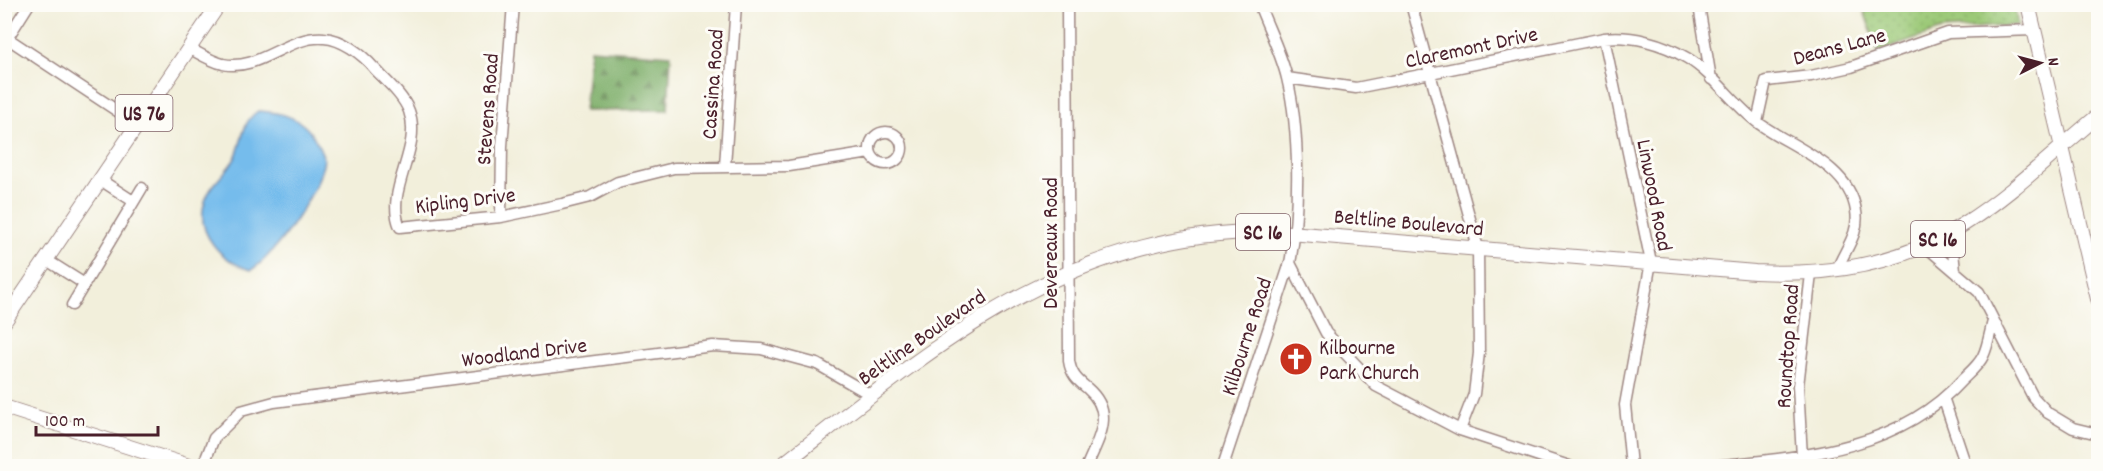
<svg xmlns="http://www.w3.org/2000/svg" width="2103" height="471" font-family="Dekko,sans-serif">
<defs>
<pattern id="forest-firs" width="22" height="20" patternUnits="userSpaceOnUse" patternTransform="scale(1.5)"><rect width="22" height="20" fill="#7cad68"/><path d="M5 1l3.5 6h-7zM16 11l3.5 6h-7z" fill="#688c56"/></pattern>
<pattern id="park-dots" width="8" height="8" patternUnits="userSpaceOnUse" patternTransform="scale(1.5)"><rect width="8" height="8" fill="#9bc977"/><path d="M2 2h.1M6 6h.1" fill="none" stroke="#87ac67" stroke-width="1.8" stroke-linecap="round"/></pattern>
</defs>
<rect width="100%" height="100%" fill="#fdfcf7"/>
<filter id="ink" filterUnits="userSpaceOnUse"><feTurbulence type="fractalNoise" baseFrequency=".0167" numOctaves="2"/><feDisplacementMap in="SourceGraphic" scale="12" xChannelSelector="R" yChannelSelector="G"/><feConvolveMatrix kernelMatrix="1 2 1 2 8 2 1 2 1" color-interpolation-filters="sRGB"/></filter>
<filter id="wash" filterUnits="userSpaceOnUse"><feTurbulence type="fractalNoise" baseFrequency=".008" numOctaves="4" result="noise"/><feDisplacementMap in="SourceGraphic" scale="24" xChannelSelector="R" yChannelSelector="G"/><feGaussianBlur stdDeviation="1.35" result="paint"/><feColorMatrix in="noise" values="0 0 0 0 0 0 0 0 0 0 0 0 0 0 0 0 0 1.4 0 .05"/><feComposite in="paint" operator="in"/></filter>
<g filter="url(#wash)">
<rect width="100%" height="100%" fill="#f2efdb"/>
<path fill="url(#forest-firs)" stroke="#63664a" stroke-width="1.5" d="M590,49L671,55L668,110L584,111Z"/>
<path fill="url(#park-dots)" stroke="#727451" stroke-width="1.5" d="M1862,5H2014L2018,25L1941,30L1878,52Z"/>
<path fill="#74bcec" stroke="#5f6e8c" stroke-width="1.5" d="M258,111C293,113 312,123 324,159C321,188 276,255 251,270C223,262 194,234 205,201C210,185 225,174 234,160C244,142 240,123 258,111Z"/>
</g>
<g filter="url(#ink)">
<g fill="none" stroke-linecap="round" stroke-linejoin="round">
<g stroke="#9e8783" stroke-width="13">
<path id="minor" d="M1067,4L1069,361C1071,374 1077,380 1087,388C1116,413 1099,437 1087,466
M1411,4L1478,248L1479,353L1474,394L1460,430
M1703,4L1700,12L1711,79
M4,36L137,124
M1604,38L1651,262L1625,405L1631,466
M5,42L29,4
M189,48C200,54 211,61 223,64C259,72 288,35 324,38C342,39 362,54 374,68C385,80 403,95 409,111C423,149 384,190 400,227L501,217L562,204L590,197L618,182L674,168L789,166L870,153
M1287,78L1356,88L1604,38C1632,35 1662,43 1687,58C1714,74 1732,103 1757,122C1790,147 1849,164 1856,211C1860,234 1844,250 1837,270
M1757,122L1766,81L1811,76L1851,67L1948,33L2034,30
M870 148a16 16 0 1 1 32 0a16 16 0 1 1-32 0Z
M725,166L736,4
M99,179L133,201
M501,217L502,146L513,4
M1951,232L1955,271
M1924,245L1979,292L2033,397L2048,413L2073,428L2098,434
M45,259L83,283
M1290,263L1326,333L1376,386L1460,430L1569,466
M72,305L142,188
M1944,400L1966,466
M1802,457L1798,386L1811,274
M203,466L214,438L241,411L274,402L713,346L761,349L817,364L871,395
M1223,466L1290,263C1300,210 1300,131 1287,78C1281,53 1268,28 1259,4
M1712,466C1801,457 1898,451 1962,380C1969,373 1979,365 1983,356C1988,346 1990,332 1993,321"/>
</g>
<g stroke="#9e8783" stroke-width="16">
<path id="major" d="M2028,4L2098,299
M4,322L219,4
M4,407L189,466
M781,466C934,346 1071,227 1278,232L1755,272C1827,276 1901,265 1964,224C2012,194 2054,152 2098,116"/>
</g>
<use href="#minor" stroke="#fff" stroke-width="10"/>
<use href="#major" stroke="#fff" stroke-width="14"/>
</g>
</g>
<defs>
<g id="church-disc" transform="scale(1.725)"><circle r="9.5" fill="#c8321e" stroke="#fdfcf7"/><path d="M-1.2-6h2.4v3.5h3.3v2.4h-3.3V6h-2.4V-.1h-3.3v-2.4h3.3Z" fill="#fff"/></g>
</defs>
<g fill-rule="evenodd">
<use href="#church-disc" x="1296" y="359"/>
</g>
<g text-anchor="middle" stroke-width="6" stroke-linejoin="round" paint-order="stroke">
<g fill="#fdfcf7" stroke="#806168" stroke-width="1.5">
<rect x="115.5" y="95" width="57" height="36" rx="4.5"/>
<rect x="1236" y="214" width="54" height="36" rx="4.5"/>
<rect x="1911" y="221" width="54" height="36" rx="4.5"/>
</g>
<g font-size="21" font-weight="bold" fill="#4a1f2b">
<text x="144" y="120">US 76</text>
<text x="1263" y="239">SC 16</text>
<text x="1938" y="246">SC 16</text>
</g>
<g font-size="22" fill="#4a1f2b" stroke="#fdfcf7">
<text transform="translate(1839 45) rotate(-15)" y="8">Deans Lane</text>
<text transform="translate(1471 46) rotate(-12)" y="8">Claremont Drive</text>
<text transform="translate(711 84) rotate(-86)" y="8">Cassina Road</text>
<text transform="translate(486 109) rotate(-86)" y="8">Stevens Road</text>
<text transform="translate(1656 195) rotate(79)" y="8">Linwood Road</text>
<text transform="translate(465 199) rotate(-7)" y="8">Kipling Drive</text>
<text transform="translate(1409 221) rotate(5)" y="8">Beltline Boulevard</text>
<text transform="translate(1049 243) rotate(-90)" y="8">Devereaux Road</text>
<text transform="translate(921 336) rotate(-35)" y="8">Beltline Boulevard</text>
<text transform="translate(1245 336) rotate(-72)" y="8">Kilbourne Road</text>
<text transform="translate(1786 346) rotate(-86)" y="8">Roundtop Road</text>
<text transform="translate(524 351) rotate(-7)" y="8">Woodland Drive</text>
</g>
<g font-size="22" fill="#4a1f2b" stroke="#fdfcf7" text-anchor="start">
<text x="1319" y="354">Kilbourne<tspan x="1319" dy="25">Park Church</tspan></text>
</g>
</g>
<rect width="2103" height="471" fill="none" stroke="#fdfcf7" stroke-width="24"/>
<g transform="translate(2040 63) rotate(84)" stroke="#fdfcf7" stroke-width="4.5" paint-order="stroke">
<path d="M0-4.5L10 22L0 15L-10 22Z" fill="#4a1f2b"/>
<text y="-9" font-size="16" font-weight="bold" text-anchor="middle" fill="#4a1f2b">N</text>
</g>
<path d="M36 426v9h122v-9" fill="none" stroke="#4a1f2b" stroke-width="3"/>
<text x="45" y="426" font-size="18" fill="#4a1f2b" stroke="#fdfcf7" stroke-width="4.5" paint-order="stroke">100 m</text>
</svg>
